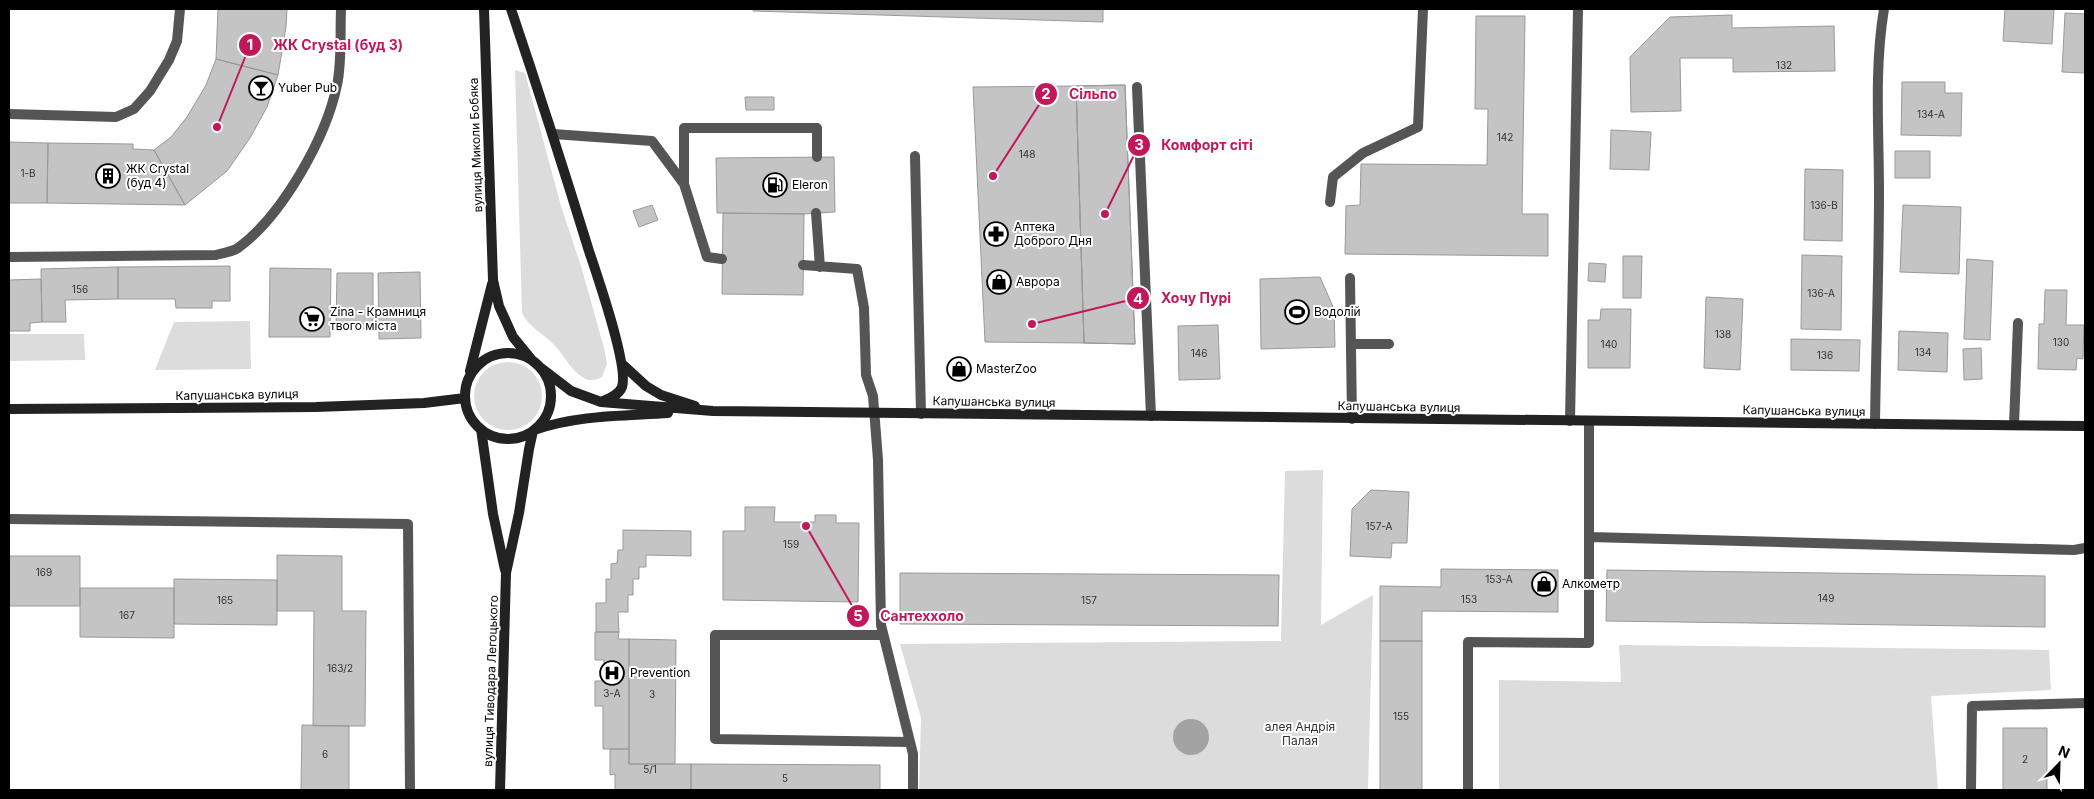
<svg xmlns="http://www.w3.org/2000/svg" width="2094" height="799" font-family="Inter,sans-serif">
<rect width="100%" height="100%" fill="#fff"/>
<path fill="#dcdcdc" d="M515,70L525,73L561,206L581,266L604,348L607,364L602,377C596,380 590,382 584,378C571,371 565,356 555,346C545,334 529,328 522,313Z
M250,321L251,369L155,370L174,322Z
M9,334H84L85,360L9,361Z
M474 396a34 34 0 1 1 68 0a34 34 0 1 1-68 0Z
M1323,470L1321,625L1373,595L1368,790H919L921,718L900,644L1281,641L1285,471Z
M1619,645L2049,650L2051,690L1931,696L1938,790H1499V680L1621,682Z"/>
<path fill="#a3a3a3" d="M1173 737a18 18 0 1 1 36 0a18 18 0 1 1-36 0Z"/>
<path fill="#c4c4c4" stroke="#999" d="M218,9H287L286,27L278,75L216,59Z
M753,9H1103V22L753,11Z
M2005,9H2054L2052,44L2003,41Z
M2065,13L2085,14V73L2062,72Z
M1732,15V28L1834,26L1835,71L1733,72V58H1680L1681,111L1631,112L1630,57L1670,17Z
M1476,16H1525L1522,214H1548V256L1345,254L1346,206L1360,205L1361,164L1487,165L1488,109H1475Z
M216,59L278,75L267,107L250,138L227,171L185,205L154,150L171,137L187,117L206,85Z
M1902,82H1945V93H1962L1961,136L1901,135Z
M1125,85L1135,344L1084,343L1076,86Z
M1125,85L1135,344L1084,343L1076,86Z
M1076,86L1084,343L985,342L973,87Z
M745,97H774V110H746Z
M1611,130L1651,132L1649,170L1610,169Z
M9,142L48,143L47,203H9Z
M48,143L133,144V149L154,150L185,205L47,203Z
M1895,151H1930V178H1895Z
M834,157L835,212L804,214L717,213L716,158Z
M1805,169L1843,170L1842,241L1804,240Z
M652,205L658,220L639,227L633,211Z
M1903,205L1961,207L1959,274L1900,272Z
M723,213L804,214L803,295L722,294Z
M1802,255L1842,256L1841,330L1801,329Z
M1623,256H1642L1641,298H1623Z
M1967,259L1993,261L1990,340L1964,339Z
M1589,263L1606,264L1605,282L1588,281Z
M230,266V301H212V308H176L175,299H118V267Z
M118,267V299L65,300L66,322H42L41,269Z
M270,268L331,269L330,337H269Z
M420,272L421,338L379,339L378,273Z
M337,273H373V329H336Z
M1320,277L1334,309L1335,347L1261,349L1260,279Z
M41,279L42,322L30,323V331H9V280Z
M2045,290H2067L2066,325H2084L2083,359L2077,358L2076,370L2038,369L2039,324H2044Z
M1706,297L1743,299L1740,370L1704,368Z
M1601,309H1631L1630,368H1588V320H1600Z
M1218,325L1220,379L1179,380L1178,326Z
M1899,331L1948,333L1947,372L1898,370Z
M1791,339L1860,340L1859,371L1791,370Z
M1981,348L1982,379L1964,380L1963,349Z
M1371,490L1409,492L1407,543H1392L1391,558L1350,556L1352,509Z
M745,507H775L774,522H815V515H836V523H859L858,602L723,600V531H745Z
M623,530L691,531V556L646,555V567H639V579H633V595H628V612H618L619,632H596V603H606V579H611V564L617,563L618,550H623Z
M277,555L342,556V611H366L365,726H313L314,611H277Z
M9,556H80V606H9Z
M1441,569L1558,570V612L1422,611V641H1380V586L1441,587Z
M1607,570L2045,576V627L1606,621Z
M900,573L1279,575L1278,626L900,624Z
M174,579L277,580V625L174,624Z
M80,588H174V638L80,637Z
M595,632H619L618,639H629V749H603V706H595V681H604V660H595Z
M629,639L676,640L675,764H629Z
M1380,641H1422V790H1380Z
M302,725L349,726V790H301Z
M2003,728H2047V790H2003Z
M610,749H629V764H691V790H615V774L610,775Z
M691,764L880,765V790H691Z"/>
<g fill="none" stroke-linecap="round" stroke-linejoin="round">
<path stroke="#555" stroke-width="10" d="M1137,87L1151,416
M9,114L116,117L134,109L150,91L169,60L177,41L180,9
M553,134L652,141L684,184L707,257L722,259
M915,156L921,414
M684,184V128H817V157
M1330,202L1333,177L1363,153L1418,127L1423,9
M816,213L820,267
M9,257L216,255C223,253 232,252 238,248C282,216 326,138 337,85C342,63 340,32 341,9
M803,265L857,269L864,308L866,375L873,396L878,460L881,625L913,754V790
M1350,278L1352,419
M1351,344H1389
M1570,421L1578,9
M1875,424C1876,347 1879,269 1879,191C1879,131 1874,69 1884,9
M2014,425L2018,323
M9,519L408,524L410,790
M1589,537L2074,550L2085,548
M883,635H715V739L910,742
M1468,790V642L1589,643V421
M1971,790L1972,706L2085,703"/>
<path stroke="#222" stroke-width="10" d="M484,9L493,280L499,306L513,337L531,359
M511,9C538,89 564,170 589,251C597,275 629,367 622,387C619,395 609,399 601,402
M465 396a43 43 0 1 1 86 0a43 43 0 1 1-86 0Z
M622,364L646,386L661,395L695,406
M541,368L571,391L601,402L713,411L2085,426
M470,371L492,284
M9,409L316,407L424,403L465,398
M481,429L493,514L505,570
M534,430C578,415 622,416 668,413
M500,790L506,573L519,513L529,449L533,431"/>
</g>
<defs>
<g id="bar-ring" transform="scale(1.25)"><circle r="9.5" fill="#fff" stroke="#000" stroke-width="1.5"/><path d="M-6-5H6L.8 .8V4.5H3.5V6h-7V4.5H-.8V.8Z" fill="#000"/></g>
<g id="building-ring" transform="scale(1.25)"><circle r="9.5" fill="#fff" stroke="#000" stroke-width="1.5"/><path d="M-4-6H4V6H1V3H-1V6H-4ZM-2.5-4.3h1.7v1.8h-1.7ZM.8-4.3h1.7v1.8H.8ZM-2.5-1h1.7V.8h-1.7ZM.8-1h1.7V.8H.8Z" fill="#000"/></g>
<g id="fuel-ring" transform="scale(1.25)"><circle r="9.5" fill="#fff" stroke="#000" stroke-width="1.5"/><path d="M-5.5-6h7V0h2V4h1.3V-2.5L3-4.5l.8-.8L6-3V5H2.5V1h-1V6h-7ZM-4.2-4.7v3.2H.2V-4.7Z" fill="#000"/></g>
<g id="pharmacy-ring" transform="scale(1.25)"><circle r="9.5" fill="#fff" stroke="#000" stroke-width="1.5"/><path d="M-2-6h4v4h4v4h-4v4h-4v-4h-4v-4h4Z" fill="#000"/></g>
<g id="shop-ring" transform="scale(1.25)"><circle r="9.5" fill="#fff" stroke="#000" stroke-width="1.5"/><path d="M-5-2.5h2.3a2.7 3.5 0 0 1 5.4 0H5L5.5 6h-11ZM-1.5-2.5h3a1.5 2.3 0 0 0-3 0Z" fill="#000"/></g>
<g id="stadium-ring" transform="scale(1.25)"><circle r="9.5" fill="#fff" stroke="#000" stroke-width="1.5"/><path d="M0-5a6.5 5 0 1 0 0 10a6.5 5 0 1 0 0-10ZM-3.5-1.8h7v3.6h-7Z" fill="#000"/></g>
<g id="supermarket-ring" transform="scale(1.25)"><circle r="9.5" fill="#fff" stroke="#000" stroke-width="1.5"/><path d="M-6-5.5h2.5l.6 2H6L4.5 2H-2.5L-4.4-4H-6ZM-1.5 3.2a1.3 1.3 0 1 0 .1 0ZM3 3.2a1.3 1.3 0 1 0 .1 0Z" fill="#000"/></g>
<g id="hospital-ring" transform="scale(1.25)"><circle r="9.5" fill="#fff" stroke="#000" stroke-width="1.5"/><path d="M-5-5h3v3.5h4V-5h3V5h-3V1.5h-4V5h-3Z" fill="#000"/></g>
</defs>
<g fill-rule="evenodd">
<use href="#bar-ring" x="261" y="88"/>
<use href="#building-ring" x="108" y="176"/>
<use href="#fuel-ring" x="775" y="185"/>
<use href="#pharmacy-ring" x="996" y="234"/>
<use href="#shop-ring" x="999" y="282"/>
<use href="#stadium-ring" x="1297" y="312"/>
<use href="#supermarket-ring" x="312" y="319"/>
<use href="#shop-ring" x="959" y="369"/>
<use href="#shop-ring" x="1544" y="584"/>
<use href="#hospital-ring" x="612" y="673"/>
</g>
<g text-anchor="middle" stroke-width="4" stroke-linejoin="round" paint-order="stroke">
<g font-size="10" fill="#313131">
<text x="1784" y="69">132</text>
<text x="1931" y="118">134-А</text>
<text x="1505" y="141">142</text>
<text x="1027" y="158">148</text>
<text x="28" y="177">1-В</text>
<text x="1824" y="209">136-В</text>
<text x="80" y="293">156</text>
<text x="1821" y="297">136-А</text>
<text x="1723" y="338">138</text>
<text x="2061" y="346">130</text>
<text x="1609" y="348">140</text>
<text x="1923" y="356">134</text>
<text x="1199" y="357">146</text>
<text x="1825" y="359">136</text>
<text x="1379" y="530">157-А</text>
<text x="791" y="548">159</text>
<text x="44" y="576">169</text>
<text x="1499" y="583">153-А</text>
<text x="1826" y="602">149</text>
<text x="1469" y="603">153</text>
<text x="225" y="604">165</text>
<text x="1089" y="604">157</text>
<text x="127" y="619">167</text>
<text x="340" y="672">163/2</text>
<text x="612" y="697">3-А</text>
<text x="652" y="698">3</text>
<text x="1401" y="720">155</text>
<text x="325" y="758">6</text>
<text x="2025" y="763">2</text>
<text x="650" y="773">5/1</text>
<text x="785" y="782">5</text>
</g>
<g font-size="12" fill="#000" stroke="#fff" text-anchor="start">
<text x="278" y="92">Yuber Pub</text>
<text x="126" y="173">ЖК Crystal<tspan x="126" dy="14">(буд 4)</tspan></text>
<text x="792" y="189">Eleron</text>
<text x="1014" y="231">Аптека<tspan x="1014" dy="14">Доброго Дня</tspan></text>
<text x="1016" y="286">Аврора</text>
<text x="330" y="316">Zina - Крамниця<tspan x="330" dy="14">твого міста</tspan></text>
<text x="1314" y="316">Водолій</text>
<text x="976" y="373">MasterZoo</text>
<text x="1562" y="588">Алкометр</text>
<text x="630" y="677">Prevention</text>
</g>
<g font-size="12" fill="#000" stroke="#fff">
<text transform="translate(476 145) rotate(-92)" y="4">вулиця Миколи Бобяка</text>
<text transform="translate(237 395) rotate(-1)" y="4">Капушанська вулиця</text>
<text transform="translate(994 402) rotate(1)" y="4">Капушанська вулиця</text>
<text transform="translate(1399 407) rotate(1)" y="4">Капушанська вулиця</text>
<text transform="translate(1804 411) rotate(1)" y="4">Капушанська вулиця</text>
<text transform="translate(491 681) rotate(-88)" y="4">вулиця Тиводара Легоцького</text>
</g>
<g font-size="12" fill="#333" stroke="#fff">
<text x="1300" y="731">алея Андрія<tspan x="1300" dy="14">Палая</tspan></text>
</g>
</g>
<path fill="none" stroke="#c2185b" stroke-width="2" d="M217 127L250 45M993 176L1046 94M1105 214L1139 145M1032 324L1138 298M806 526L858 616"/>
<g fill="#c2185b" stroke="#fff" stroke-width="2">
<circle cx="217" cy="127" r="5"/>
<circle cx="993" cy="176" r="5"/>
<circle cx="1105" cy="214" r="5"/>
<circle cx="1032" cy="324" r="5"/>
<circle cx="806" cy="526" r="5"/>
<circle cx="250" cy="45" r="12"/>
<circle cx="1046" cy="94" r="12"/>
<circle cx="1139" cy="145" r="12"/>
<circle cx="1138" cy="298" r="12"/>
<circle cx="858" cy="616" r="12"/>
</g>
<g font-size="15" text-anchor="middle" font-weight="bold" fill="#fff">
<text x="250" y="50">1</text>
<text x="1046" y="99">2</text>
<text x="1139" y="150">3</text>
<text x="1138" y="304">4</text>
<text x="858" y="621">5</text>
</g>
<g font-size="14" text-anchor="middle" font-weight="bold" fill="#c2185b" stroke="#fff" stroke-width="4" stroke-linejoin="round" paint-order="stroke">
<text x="338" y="50">ЖК Crystal (буд 3)</text>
<text x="1093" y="99">Сільпо</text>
<text x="1207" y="150">Комфорт сіті</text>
<text x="1196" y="303">Хочу Пурі</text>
<text x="922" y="621">Сантеххоло</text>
</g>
<rect width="2094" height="799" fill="none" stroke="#000000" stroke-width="20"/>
<g transform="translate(2059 764) rotate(23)" stroke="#ffffff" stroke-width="4" paint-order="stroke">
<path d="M0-4L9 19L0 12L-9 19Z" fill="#000000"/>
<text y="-8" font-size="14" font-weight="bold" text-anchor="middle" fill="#000000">N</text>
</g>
</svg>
